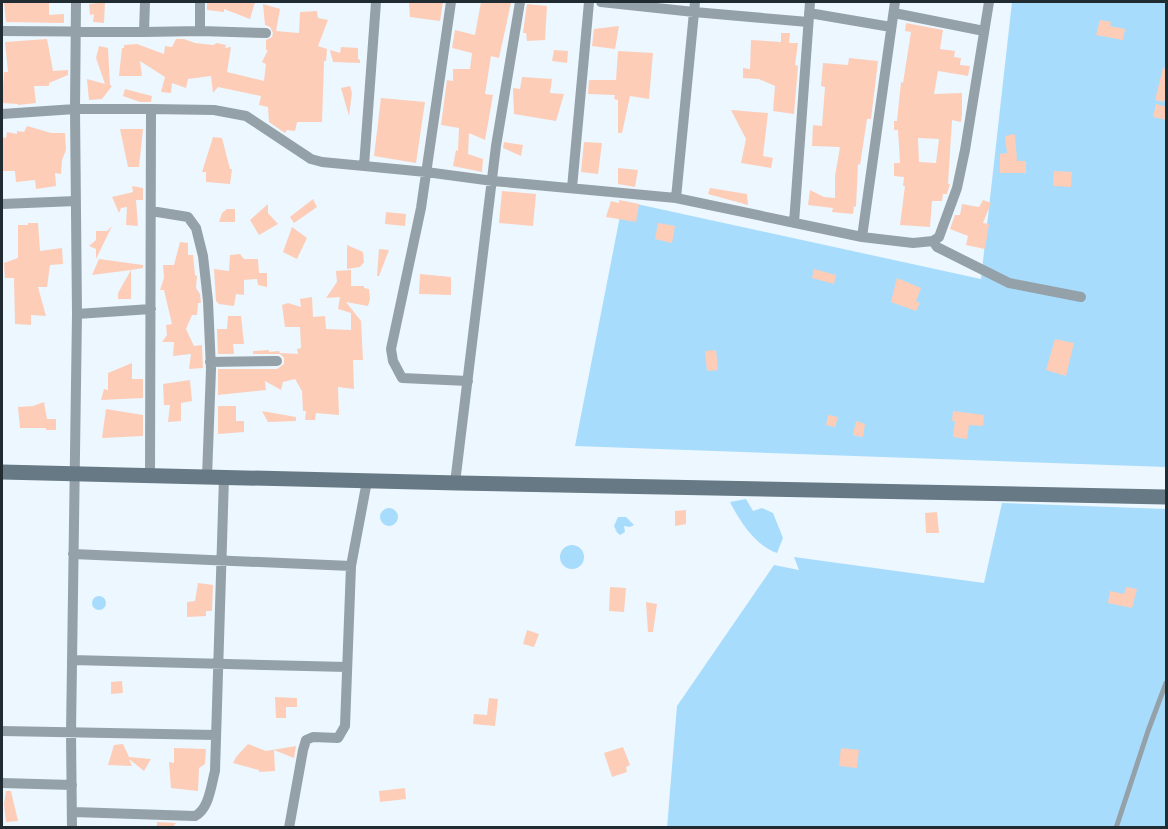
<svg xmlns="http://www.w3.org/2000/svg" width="1168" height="829" font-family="'Space Grotesk',sans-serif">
<rect width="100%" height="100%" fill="#ecf7ff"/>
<path fill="#a8dcfc" d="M1012,2H1166V467L575,446L623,201L981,279Z
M746,499L753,511L762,508L773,513L783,538L777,553C756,546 740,522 730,502Z
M1002,503L1166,509V827L667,828L677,706L774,565L799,570L794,557L984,583Z
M380 517a9 9 0 1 1 18 0a9 9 0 1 1-18 0Z
M618,517H626L634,525L630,527L624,526L625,532L620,535L613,529L617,532L614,526Z
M560 557a12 12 0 1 1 24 0a12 12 0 1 1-24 0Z
M92 603a7 7 0 1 1 14 0a7 7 0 1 1-14 0Z"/>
<path fill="#fdcdb8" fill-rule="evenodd" d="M4,2H49V15L64,14V23L6,22Z
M105,2L104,23L93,22L94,14L90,15L89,4Z
M207,2H255L250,19L224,9V12L207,10Z
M409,2H443L440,21L410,17Z
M481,2L511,3L499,58L491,56L485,94L493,95L485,140L469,133L468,154L483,159L482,172L453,166L456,150L458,151L459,128L441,125L447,80L453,81V69H470L472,53L452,48L455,30L475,35Z
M263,4L280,9L276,31L299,33L300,12L317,11L318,18L328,20L318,46L327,49L326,61H324L322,122H297L295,131L287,130L285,133L269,122L268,107L259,105L261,96L218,87L213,93L211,76L188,79L186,88L172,83L171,93L161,92L165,77L140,61L142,76H119L122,48H124V45L137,44L164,54L165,46L172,47L176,39H184L195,43L213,45L217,43L226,45L225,48L231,47L227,72L264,81L266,64L262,62L268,50H266V40L272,37L273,33L270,27L265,25Z
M527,4L547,6L545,40L527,41L526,33H523Z
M1100,20L1111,22L1110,26L1125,29L1123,40L1096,35Z
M906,23L943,30L940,49L955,51L954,57L961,58L960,65L970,66L968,76L938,71L934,94L962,93V115L961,122L952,120L948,184H950L947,194H943L942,201H932L930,227L900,225L905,186H903L904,177L894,176V163H900L898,130H894V121H897L901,82L903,83L911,32L905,31ZM918,138L939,139L936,163L919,162Z
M619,26L615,49L592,46L594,29Z
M781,33H790L789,43H798L795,65L798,66L794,114L773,111L775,86L759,79L743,78V68L750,69L751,40L781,42Z
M47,39L53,71L68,70V75L49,83V86H34L36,103L18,105V104L2,103L4,72H8L5,42Z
M99,46L108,48L110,85L112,86L102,99L89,100L87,79L105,84L96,58Z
M341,47L358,48V59L360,60V63L333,62L330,50L340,53Z
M554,50L568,51L567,63L552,61Z
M618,51L653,53L649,99L630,96L622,133H618V100L614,99L615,95L588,94L589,80H616Z
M849,58L878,61L871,119H867L860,165L858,164L856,207L854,206L853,214L832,212L833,208L808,205L810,190L824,197L835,198V176L840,147L812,146L813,125L822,126L825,87L821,86L823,63L848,65Z
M1163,68H1167V93L1164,102L1155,100Z
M522,77L552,79L550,93L564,94L556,121L514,114L513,88L520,89Z
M350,86L352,93L349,116L341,88Z
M125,89L152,96L151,102H140L123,96Z
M381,98L425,102L416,163L374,156Z
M1156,104L1167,107V120L1153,117Z
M731,110L768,113L763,156L773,158L771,168L741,163L746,139Z
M27,126L51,133H65L66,150L62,160L61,174L55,173L56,186L36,189L35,180L16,182L15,171H2V137L6,138L7,132L17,134V131L24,132Z
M120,129H143L139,167H128Z
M1015,134L1017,161H1026V173H1000V154L1007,153L1005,136Z
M213,137L222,138L230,169H232L230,184L206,182V172H202Z
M504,142L523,145L521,156L503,148Z
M584,142L602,143L598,174L581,172Z
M618,168L638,170L635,187L618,184Z
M1054,171L1072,172L1071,187L1053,186Z
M132,186L143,188V200H136L138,226L126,225L127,207L121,208L119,213L112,197L133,192Z
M710,188L747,194L748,205L708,194Z
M502,191L536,194L533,226L499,223Z
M313,199L317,207L294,223L290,217Z
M619,200L639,204L636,222L606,217L611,201L619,203Z
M983,200L991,203L983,223L989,224L985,249L966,245L968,236L950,229L955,215H960L962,204L979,207Z
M268,204V213L278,224L259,235L250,220Z
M227,209H235V222H219L222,213Z
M386,212L406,214L405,226L385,224Z
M28,223H38L40,251L62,248L63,264L50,265L47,287H38L46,316L31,315V325L15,324L14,278H5L4,263L18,258V225H28Z
M658,223L675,226L672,243L655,239Z
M112,226L96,259V249L89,246L96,240V231H107Z
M292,227L307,238L297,259L283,252Z
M180,242L188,243V255H193L195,275L197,276L196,288L200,294L201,303H198L197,315H192L186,329L194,346L202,345L203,368L189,369L191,354L173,356L174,342H162L167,335L166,325L172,324L164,290H160L164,278L163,265H174Z
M347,245L363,252L364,262L360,267L347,269Z
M379,249L389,250L379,276H377Z
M240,254L244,259H258L259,273H267V287L258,285L257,279L244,280V295L236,294L234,306L219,304L216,301L214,269L229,271L230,255Z
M99,259L143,265V268L131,270V299H118V293L131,270L92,275Z
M814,269L836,275L834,284L812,278Z
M351,270V286H364V288L369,289L370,299L368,306L346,302L361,321L363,360H353L354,389L338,387L339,415L316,413L315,420H305L306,411H303L302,391L295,379L283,382L281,390L265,381L266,390L218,395V369H277L284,364V358L280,354H253V351L269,350V352L279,351L280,353L298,354L297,349L301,348L300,327H285L282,305L288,303L301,307L300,299L312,297L313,317L325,316L326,329L351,330V313L338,309L340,297L326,298L337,282L336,271Z
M420,274L451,277V295L419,294Z
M897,278L921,288L916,301L920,303L916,311L891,302Z
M228,316H241L244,344H233L234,354H218L217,329H227Z
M1055,339L1074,343L1066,376L1046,370Z
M716,350L718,370L707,371L705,351Z
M132,363V379H143V398L101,400L104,389L108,390V373Z
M190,380L192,401L181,403V421L168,422L170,405H164L163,384Z
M44,402L47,419H56V430H46V428H20L18,407L33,406Z
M218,406H236V421H244V432L218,434Z
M106,409L143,415V436L102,438Z
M262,411L296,417V421L268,422Z
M953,411L984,415L983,426L969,425L967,439L953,437L955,421H952Z
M828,415L838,417L835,427L826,425Z
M856,421L865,424L863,437L853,435Z
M686,510V524L675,526V511Z
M937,512L939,533H926L925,513Z
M198,583L213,585L212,611H206V616L187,617V602L195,601Z
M610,587L626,588L624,612L609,611Z
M1126,587L1137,589L1132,608L1108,603L1110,591L1124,594Z
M646,602L657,604L653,632H648Z
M527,630L539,634L534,647L523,644Z
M122,681L123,693L111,694V682Z
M275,697L297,698V707H286V718H276Z
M489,698L498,699L495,726L473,724L474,714L487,715Z
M123,744L129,757L151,759L144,771L129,759L132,766L108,765L114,745Z
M248,744L266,751L296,746L294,758L274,750L275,771L259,772V770L233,763L236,757Z
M623,747L630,765L626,767L627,772L612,777L604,753Z
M174,748L206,749L205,764L199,768L198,791L171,788L169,762L174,763Z
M841,748L859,750L857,768L839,766Z
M405,788L406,799L380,802L379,791Z
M6,791H11L18,821L6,822L4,804Z
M157,822L176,823L172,828H157Z"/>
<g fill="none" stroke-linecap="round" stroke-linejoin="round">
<path stroke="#95a1a9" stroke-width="5" d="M1116,828L1148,731L1166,683"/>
<path stroke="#95a1a9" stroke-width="10" d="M376,2L364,166L426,172L493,181L676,198L862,237L913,243L933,241L939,237L957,188L965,150L989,2
M451,2L421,208L391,349L393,361L402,378L468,381
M601,2L694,12L808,22
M809,13L891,27
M894,13L984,31
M2,31L144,32L145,2
M200,31L266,33
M144,32L200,31V2
M151,109L214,110L246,116L311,159L322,162L364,166
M2,114L75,109L76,2
M572,188L589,2
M676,198L695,2
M2,204L76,201
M151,211L188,217L196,228L203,256L208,301L211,369L207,477
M794,223L810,2
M862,237L895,2
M933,241L937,247L1009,283L1081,297
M77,314L151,309
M210,362L277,361
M455,483L496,146L520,2
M73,554L351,566
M72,660L347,667
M2,731L216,735
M2,783L72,785
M73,812L195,816C209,809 211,786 215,771L224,477
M72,828L71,733L77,314L75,109H151L150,476
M289,828L303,750L306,740L313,737L338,738L345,726L351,566L367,481"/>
<path stroke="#677984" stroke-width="15" d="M2,472L458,483L1166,497"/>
</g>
<rect width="1168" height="829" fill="none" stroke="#202b32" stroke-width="6"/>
</svg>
